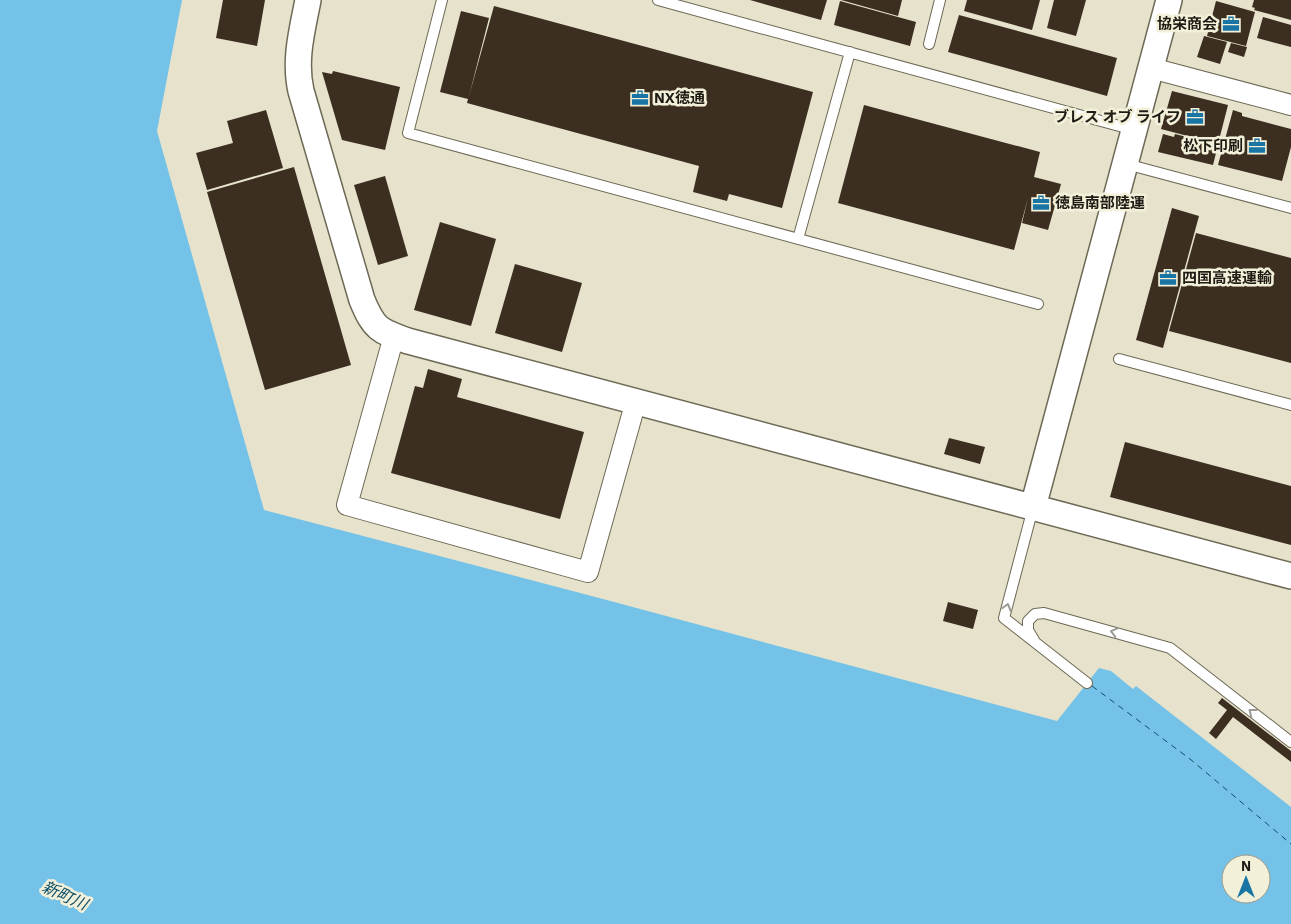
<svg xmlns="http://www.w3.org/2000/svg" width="1291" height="924" font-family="'IBM Plex Sans','Noto Sans JP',sans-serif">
<rect width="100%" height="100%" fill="#e6e2cc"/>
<path fill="#74c2e7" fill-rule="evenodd" d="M0,0H182L157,131L264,510L603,599L1057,721L1099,668L1111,671L1133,689L1136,686L1291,807V924H0ZM1231,864H1261V894H1231Z"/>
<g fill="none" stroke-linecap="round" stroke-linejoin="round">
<path stroke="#0e4f68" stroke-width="1" stroke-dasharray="6 5" stroke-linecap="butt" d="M1092,686L1190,759L1291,844"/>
</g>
<path fill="#3c2e20" d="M223,0H265L257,46L216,38Z
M750,0H827L821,20Z
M841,0H902L898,16Z
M967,0H1040L1032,30L964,11Z
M1054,0H1086L1076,36L1047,28Z
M1254,0H1291V20L1254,10L1255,8L1252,7Z
M840,1L916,22L910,46L834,25Z
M1216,1L1255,12L1246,46L1207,36Z
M494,6L813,92L782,208L729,194L727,201L693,192L699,166L467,103L468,99L440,92L461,11L489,18L469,96Z
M959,15L1117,58L1107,96L948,52Z
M1263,17L1291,25V47L1257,38Z
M1204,36L1227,42L1220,64L1197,57Z
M1231,43L1247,47L1244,57L1228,52Z
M333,71L400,87L385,150L342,140L322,72L332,74Z
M1172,91L1228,105L1218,144L1161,129Z
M864,105L1040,152L1034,177L1061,184L1048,230L1022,223L1028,198L1014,250L838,203Z
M266,110L283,168L207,190L196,153L233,143L227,121Z
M1233,110L1242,113V116L1291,129V147L1282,181L1218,165Z
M1163,134L1174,137L1175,134L1218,145L1213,165L1158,152Z
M294,167L351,365L265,390L207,192Z
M385,176L408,256L378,265L354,185Z
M1172,208L1199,216L1163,348L1136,340Z
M440,222L496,239L471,326L414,310Z
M1196,233L1291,258V363L1169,331Z
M515,264L582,283L562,352L495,333Z
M428,369L462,379L457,397L584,432L560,519L391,473L415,386L423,388Z
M949,438L985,447L980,464L944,454Z
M1125,442L1291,486V545L1110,497Z
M948,602L978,610L973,629L943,621Z
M1222,698L1291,751V762L1233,717L1216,739L1209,733L1227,710L1218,703Z"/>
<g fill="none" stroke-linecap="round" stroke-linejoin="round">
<g stroke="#6d6955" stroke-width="12">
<path id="service" d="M442,0L408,133L1038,304
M658,0L1134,130
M929,44L940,0
M1126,164L1291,208
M798,239L850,52
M1119,359L1291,405
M1033,508L1004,618L1087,683
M1034,640L1028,630V621L1035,614L1044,613L1170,648L1291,742"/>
</g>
<g stroke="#6d6955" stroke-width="22">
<path id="minor" d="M1151,68L1291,105
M394,336L347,505L588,572L636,401"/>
</g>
<g stroke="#6d6955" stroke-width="28">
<path id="tertiary" d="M308,0C302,31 294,60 301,91L362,300C374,329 379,331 408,341L1291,576
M1033,507L1169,0"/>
</g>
<use href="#service" stroke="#fff" stroke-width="10"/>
<use href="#minor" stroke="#fff" stroke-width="20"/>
<use href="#tertiary" stroke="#fff" stroke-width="25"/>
</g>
<defs><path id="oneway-chevron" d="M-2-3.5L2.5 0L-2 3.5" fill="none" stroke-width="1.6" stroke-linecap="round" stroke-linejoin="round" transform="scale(1.25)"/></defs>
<g stroke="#9a9995">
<use href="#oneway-chevron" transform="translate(1007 607) rotate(-74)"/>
<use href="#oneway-chevron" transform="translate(1114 632) rotate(-165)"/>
<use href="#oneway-chevron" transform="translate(1252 712) rotate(-142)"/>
</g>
<defs>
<g id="office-bare" transform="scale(1.35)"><path d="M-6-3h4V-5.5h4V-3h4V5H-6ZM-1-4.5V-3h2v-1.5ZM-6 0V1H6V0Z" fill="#1976a4" stroke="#f3f0d9" stroke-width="2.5" paint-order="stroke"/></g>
</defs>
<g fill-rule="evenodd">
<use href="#office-bare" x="1231" y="24"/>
<use href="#office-bare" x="640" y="98"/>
<use href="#office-bare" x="1195" y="117"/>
<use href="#office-bare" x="1257" y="146"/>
<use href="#office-bare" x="1041" y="203"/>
<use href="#office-bare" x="1168" y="278"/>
</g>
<g text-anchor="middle" stroke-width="5" stroke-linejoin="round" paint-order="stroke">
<g font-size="15" font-weight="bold" fill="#1e1c14" stroke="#f3f0d9" text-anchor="end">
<text x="1217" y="29">協栄商会</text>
<text x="654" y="103" text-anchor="start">NX徳通</text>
<text x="1181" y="122">ブレス オブ ライフ</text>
<text x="1243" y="151">松下印刷</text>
<text x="1055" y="208" text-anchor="start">徳島南部陸運</text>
<text x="1182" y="283" text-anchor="start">四国高速運輸</text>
</g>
<g font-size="16" font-style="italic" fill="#0e4f68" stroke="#f3f0d9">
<text transform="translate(65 895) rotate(24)" y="6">新町川</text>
</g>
</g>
<g transform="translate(1246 879)"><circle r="24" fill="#f3f0d9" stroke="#9e9b8a"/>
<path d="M0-4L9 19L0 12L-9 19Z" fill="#1976a4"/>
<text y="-8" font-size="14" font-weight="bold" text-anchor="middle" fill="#1e1c14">N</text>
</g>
</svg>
